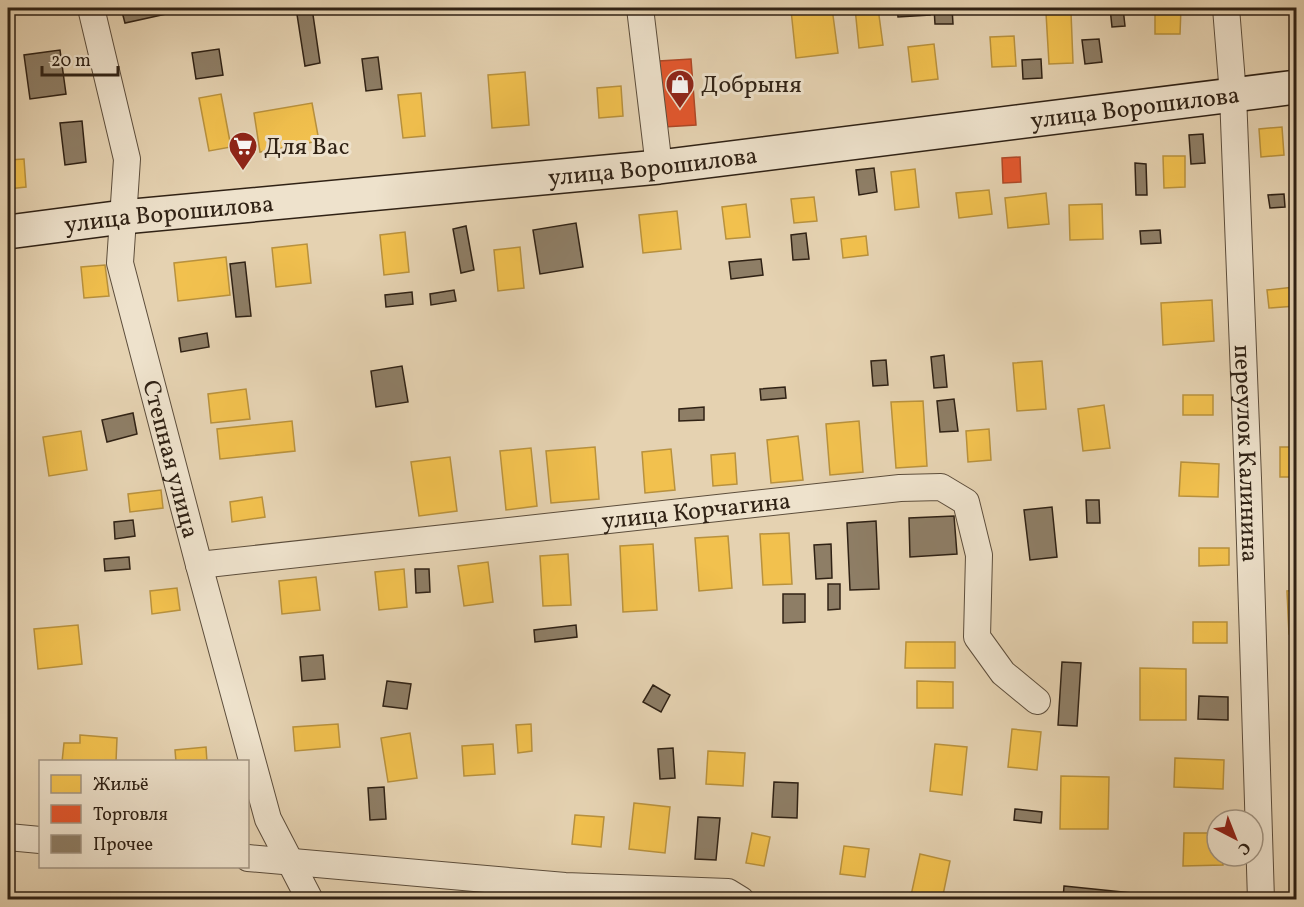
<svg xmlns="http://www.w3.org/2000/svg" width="1304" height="907" font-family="Vollkorn,serif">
<rect width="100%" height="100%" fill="#e5d2b1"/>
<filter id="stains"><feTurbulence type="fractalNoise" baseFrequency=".00333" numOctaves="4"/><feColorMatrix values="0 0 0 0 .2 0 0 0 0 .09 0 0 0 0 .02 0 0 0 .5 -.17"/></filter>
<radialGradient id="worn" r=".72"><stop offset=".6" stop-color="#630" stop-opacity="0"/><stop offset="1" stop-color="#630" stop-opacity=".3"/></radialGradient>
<path fill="#f2c14e" stroke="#b8913d" stroke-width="1.5" d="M811,8H832L838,53L796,58L791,10Z
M855,8H878L883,45L859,48Z
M1155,8H1181L1180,34H1155Z
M1071,12L1073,63L1049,64L1046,13Z
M1014,36L1016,66L992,67L990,37Z
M934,44L938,79L912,82L908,47Z
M525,72L529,125L492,128L488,75Z
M621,86L623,116L599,118L597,88Z
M421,93L425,136L403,138L398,95Z
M221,94L231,147L209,151L199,98Z
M312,103L319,141L260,152L254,113Z
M1282,127L1284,155L1261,157L1259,129Z
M1163,156H1185V187L1164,188Z
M24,159L26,187L8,189V160Z
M915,169L919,207L895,210L891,172Z
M989,190L992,214L959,218L956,193Z
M1046,193L1049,224L1008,228L1005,198Z
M814,197L817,221L794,223L791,199Z
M746,204L750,237L726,239L722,207Z
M1102,204L1103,239L1070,240L1069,205Z
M677,211L681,249L643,253L639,215Z
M405,232L409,272L384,275L380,235Z
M866,236L868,255L843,258L841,239Z
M307,244L311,283L276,287L272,248Z
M520,247L524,288L498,291L494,250Z
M226,257L230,295L178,301L174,263Z
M105,265L109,296L84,298L81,267Z
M1294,287L1296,306L1269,308L1267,290Z
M1212,300L1214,341L1163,345L1161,303Z
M1042,361L1046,409L1017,411L1013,363Z
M246,389L250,419L211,423L208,394Z
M1183,395H1213V415H1183Z
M923,401L927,466L896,468L891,402Z
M1104,405L1110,448L1083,451L1078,409Z
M292,421L295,451L220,459L217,429Z
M859,421L863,472L830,475L826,424Z
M989,429L991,460L968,462L966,431Z
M81,431L87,470L49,476L43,437Z
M798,436L803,480L771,483L767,440Z
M595,447L599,499L551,503L546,451Z
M1280,447H1296V477H1280Z
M531,448L537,506L506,510L500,451Z
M671,449L675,490L645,493L642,452Z
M735,453L737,484L713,486L711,455Z
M450,457L457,511L419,516L411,462Z
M1181,462L1219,464L1218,497L1179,496Z
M161,490L163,508L130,512L128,494Z
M262,497L265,517L232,522L230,502Z
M789,533L792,584L763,585L760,534Z
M728,536L732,588L699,591L695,538Z
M653,544L657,610L623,612L620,546Z
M1199,548H1229V565L1199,566Z
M568,554L571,605L543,606L540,556Z
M488,562L493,602L464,606L458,566Z
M404,569L407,607L379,610L375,572Z
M316,577L320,610L282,614L279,581Z
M177,588L180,610L152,614L150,591Z
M1296,590V634H1289L1287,591Z
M1193,622H1227V643H1193Z
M78,625L82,664L38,669L34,629Z
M906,642H955V668H905Z
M1140,668L1186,669V720H1140Z
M917,681L953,682V708H917Z
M338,724L340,747L295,751L293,727Z
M531,724L532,751L518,753L516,725Z
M1012,729L1041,732L1037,770L1008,767Z
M410,733L417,778L388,782L381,738Z
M80,735L117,738L116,762H62L64,743H80Z
M493,744L495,774L464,776L462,746Z
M935,744L967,747L962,795L930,791Z
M206,747L207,762H176L175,750Z
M708,751L745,753L743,786L706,784Z
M1175,758L1224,760L1223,789L1174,787Z
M1061,776L1109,777L1108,829H1060Z
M634,803L670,807L665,853L629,849Z
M575,815L604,817L601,847L572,844Z
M752,833L770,837L764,866L746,863Z
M1184,833H1217V856H1223V865L1183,866Z
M844,846L869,849L865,877L840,874Z
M920,854L950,861L942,900H910Z"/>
<path fill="#e4572e" stroke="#ae4726" stroke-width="1.5" d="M691,59L696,125L664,127L659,61Z
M1020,157L1021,182L1003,183L1002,158Z"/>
<path fill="#8e7e66" stroke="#302215" stroke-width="1.5" d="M121,8H179L180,11L125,23Z
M296,8H312L320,63L305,66Z
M897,8H929L930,15L898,17Z
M934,8H952L953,24H935Z
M1110,8H1123L1125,26L1112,27Z
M1099,39L1102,62L1085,64L1082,40Z
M219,49L223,75L196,79L192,53Z
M60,50L66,94L30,99L24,55Z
M378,57L382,89L366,91L362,59Z
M1041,59L1042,78L1023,79L1022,60Z
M82,121L86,162L65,165L60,123Z
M1203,134L1205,163L1191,164L1189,135Z
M1135,163L1146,164L1147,195H1136Z
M874,168L877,192L859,195L856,170Z
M1284,194L1285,207L1270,208L1268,195Z
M576,223L583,267L540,274L533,230Z
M466,226L474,270L461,273L453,229Z
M1160,230L1161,243L1141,244L1140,231Z
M806,233L809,259L793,260L791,235Z
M761,259L763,275L731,279L729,262Z
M245,262L251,316L236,317L230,264Z
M454,290L456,301L431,305L430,294Z
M412,292L413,304L386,307L385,295Z
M207,333L209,347L181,352L179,338Z
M944,355L947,387L934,388L931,357Z
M886,360L888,385L873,386L871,361Z
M402,366L408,402L376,407L371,371Z
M785,387L786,398L761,400L760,389Z
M954,399L958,431L940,432L937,401Z
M704,407V420L679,421V409Z
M133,413L137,434L107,442L102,420Z
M1290,423H1296V438H1291Z
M1086,500H1099L1100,523H1087Z
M1052,507L1057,557L1030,560L1024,510Z
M954,516L957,554L910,557L909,518Z
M133,520L135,536L115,539L114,522Z
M876,521L879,589L850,590L847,523Z
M831,544L832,578L816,579L814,545Z
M129,557L130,569L105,571L104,559Z
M415,569H429L430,592L416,593Z
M828,584H840V609L828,610Z
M783,594H805V622L783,623Z
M576,625L577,637L535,642L534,630Z
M323,655L325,679L302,681L300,657Z
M1062,662L1081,663L1077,726L1058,725Z
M387,681L411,684L407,709L383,706Z
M653,685L670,695L661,712L643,702Z
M1199,696L1228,697V720L1198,719Z
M673,748L675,778L660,779L658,749Z
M774,782L798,783L797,818L772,817Z
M384,787L386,819L370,820L368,788Z
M1015,809L1042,812L1041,823L1014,820Z
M698,817L720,818L716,860L695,859Z
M1064,886L1132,893L1131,900H1063Z"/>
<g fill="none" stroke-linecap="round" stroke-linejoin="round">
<g stroke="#5d4e3c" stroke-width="28">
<g id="street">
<path id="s1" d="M91,8L127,159L120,263L199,565L268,819L310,900"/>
<path d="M640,8L659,167"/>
<path id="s2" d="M1226,8L1233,95L1248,478L1261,900"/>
<path id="s3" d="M199,565L900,488L941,487L966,502L979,555L977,637L1003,673L1037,701"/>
<path d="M8,837L40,840"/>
<path d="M248,858L565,886L728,892L741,900"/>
</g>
</g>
<g stroke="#302215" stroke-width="36">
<g id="secondary">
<path id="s4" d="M8,232L123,217L659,167L1296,87"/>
</g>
</g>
<use href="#street" stroke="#eee2cc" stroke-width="26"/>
<use href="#secondary" stroke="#eee2cc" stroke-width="33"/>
</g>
<defs>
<g id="shop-pin" transform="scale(1.5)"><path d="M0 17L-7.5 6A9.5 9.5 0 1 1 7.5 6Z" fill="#8f2418" stroke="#eee2cc"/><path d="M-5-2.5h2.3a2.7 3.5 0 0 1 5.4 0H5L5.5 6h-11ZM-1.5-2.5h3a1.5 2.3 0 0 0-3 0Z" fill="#fff"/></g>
<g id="supermarket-pin" transform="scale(1.5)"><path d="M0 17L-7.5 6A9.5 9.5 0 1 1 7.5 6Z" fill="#8f2418" stroke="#eee2cc"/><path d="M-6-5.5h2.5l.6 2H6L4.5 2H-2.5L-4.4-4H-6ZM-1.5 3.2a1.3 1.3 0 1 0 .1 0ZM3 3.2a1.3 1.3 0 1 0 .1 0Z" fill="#fff"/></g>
</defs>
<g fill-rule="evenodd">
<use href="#shop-pin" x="680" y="84"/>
<use href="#supermarket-pin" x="243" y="146"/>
</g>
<g text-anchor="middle" stroke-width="6" stroke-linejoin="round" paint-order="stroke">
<g font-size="24" fill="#302215" stroke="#eee2cc" text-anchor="start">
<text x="701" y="92">Добрыня</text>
<text x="264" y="154">Для Вас</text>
</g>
<g font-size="24" fill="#302215" stroke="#eee2cc">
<text dy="8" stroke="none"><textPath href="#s4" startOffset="1134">улица Ворошилова</textPath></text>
<text dy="8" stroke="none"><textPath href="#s4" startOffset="648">улица Ворошилова</textPath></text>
<text dy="8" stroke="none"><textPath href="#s4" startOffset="162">улица Ворошилова</textPath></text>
<text dy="8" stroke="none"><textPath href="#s2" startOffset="446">переулок Калинина</textPath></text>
<text dy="8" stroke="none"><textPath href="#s1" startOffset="462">Степная улица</textPath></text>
<text dy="8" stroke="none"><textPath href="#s3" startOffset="500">улица Корчагина</textPath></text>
</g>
</g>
<rect width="1304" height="907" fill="none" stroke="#e5d2b1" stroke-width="30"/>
<rect x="9" y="9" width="1286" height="889" fill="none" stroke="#302215" stroke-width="3"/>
<rect x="15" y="15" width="1274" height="877" fill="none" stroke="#302215" stroke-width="1.5"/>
<rect x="39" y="760" width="210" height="108" fill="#eee2cc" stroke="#a29583" stroke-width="1.5"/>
<rect x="51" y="775" width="30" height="18" fill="#f2c14e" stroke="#a29583" stroke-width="1.5"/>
<text x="93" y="790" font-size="18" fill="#302215">Жильё</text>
<rect x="51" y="805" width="30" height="18" fill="#e4572e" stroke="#a29583" stroke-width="1.5"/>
<text x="93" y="820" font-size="18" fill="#302215">Торговля</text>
<rect x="51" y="835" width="30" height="18" fill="#8e7e66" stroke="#a29583" stroke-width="1.5"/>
<text x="93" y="850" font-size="18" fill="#302215">Прочее</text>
<g transform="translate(1235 838) rotate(138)"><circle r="28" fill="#eee2cc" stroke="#a29583" stroke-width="1.5"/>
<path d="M0-4.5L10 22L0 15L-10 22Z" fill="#8f2418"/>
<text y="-9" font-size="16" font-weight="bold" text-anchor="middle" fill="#302215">С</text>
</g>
<path d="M42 66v9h76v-9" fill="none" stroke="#302215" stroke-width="3"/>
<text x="51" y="66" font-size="18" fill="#302215" stroke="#eee2cc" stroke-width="4.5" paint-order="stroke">20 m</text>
<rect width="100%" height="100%" filter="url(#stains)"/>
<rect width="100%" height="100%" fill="url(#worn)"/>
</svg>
